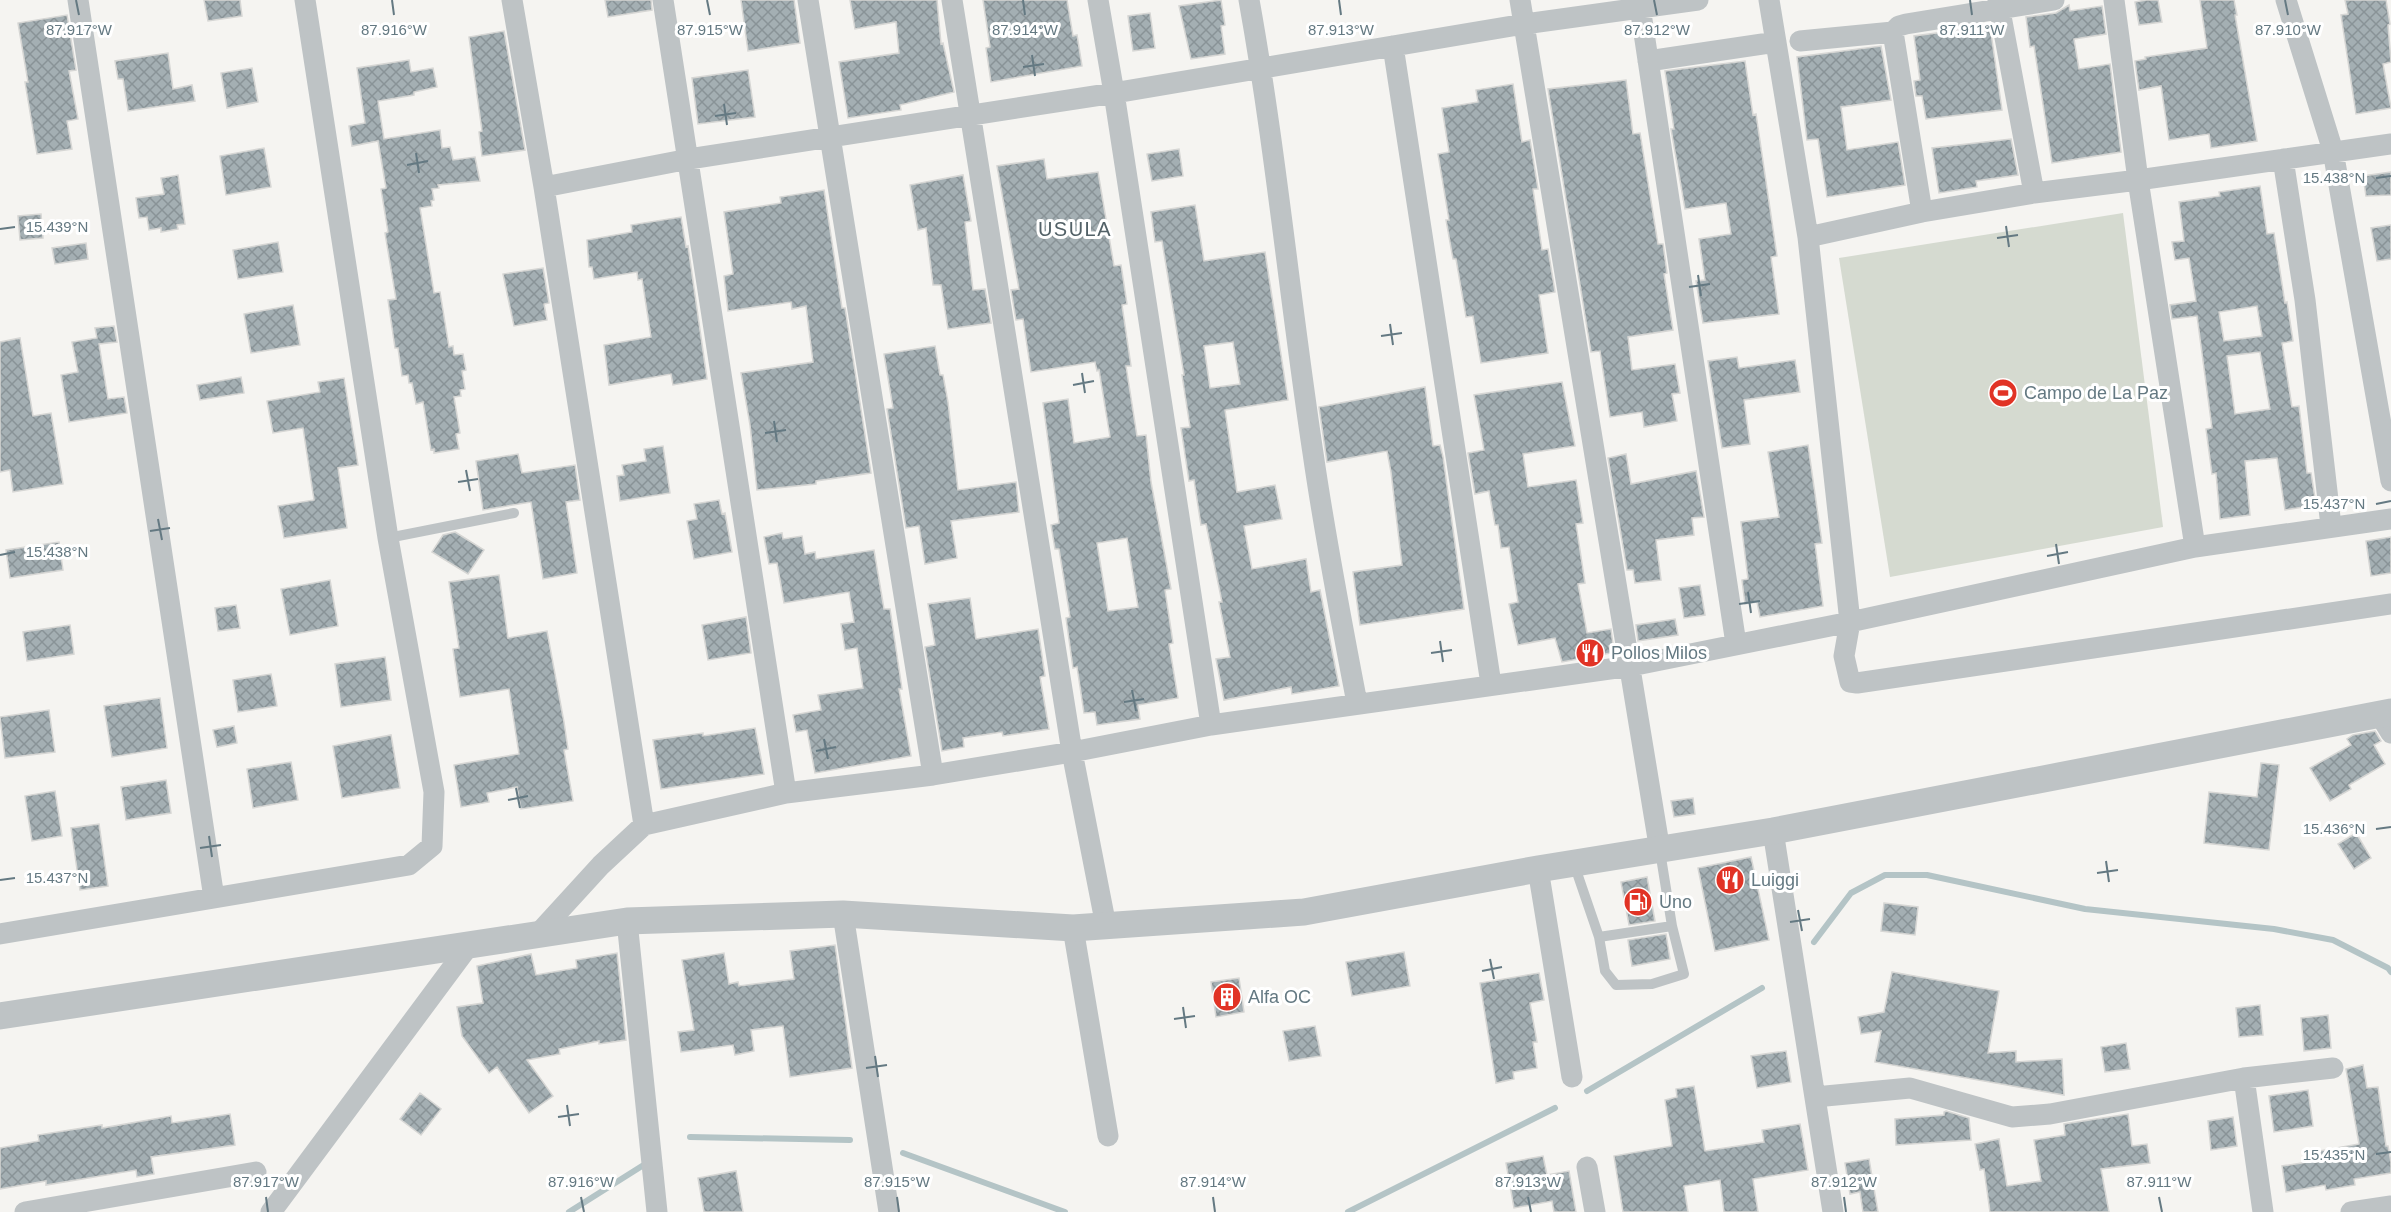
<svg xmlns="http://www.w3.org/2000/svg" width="2391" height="1212" font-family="Helvetica,sans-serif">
<defs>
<pattern id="building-cross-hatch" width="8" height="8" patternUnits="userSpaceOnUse" patternTransform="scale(1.5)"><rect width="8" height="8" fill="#a4afb3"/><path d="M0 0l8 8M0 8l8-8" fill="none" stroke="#899397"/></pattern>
</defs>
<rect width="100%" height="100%" fill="#f5f4f1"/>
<path fill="#d5dad0" d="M2123,213L2163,527L1890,577L1839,258Z"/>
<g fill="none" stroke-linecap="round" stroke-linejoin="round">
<path stroke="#b4c4c6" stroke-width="6" d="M1814,942L1851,893L1885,875H1927L2085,909L2274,929L2333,940L2388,968L2391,972
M1587,1091L1762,988
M690,1137L850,1140
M903,1153L1065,1212
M569,1212L642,1166
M1348,1212L1555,1108"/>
</g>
<path fill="url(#building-cross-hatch)" stroke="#d6d6d4" stroke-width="1.5" fill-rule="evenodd" d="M204,0H240L242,16L208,21Z
M605,0H651L652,10L608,17Z
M741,0H794L800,43L748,51Z
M850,0H937L941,44L943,43L954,92L900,105L901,110L848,118L839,62L899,53L896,22L855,29Z
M983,0H1067L1073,36L1077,35L1082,66L991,82L986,48L990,47Z
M1221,0L1225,25L1221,26L1225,54L1191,59L1179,6Z
M2146,0H2158L2162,22L2139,25L2135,2Z
M2200,0H2234L2237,15H2235L2257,141L2211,148L2209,134L2169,140L2161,86L2139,90L2135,61L2146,59L2145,57L2207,48Z
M2345,0H2386L2390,24L2388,25L2391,62L2383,64L2391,108L2356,114L2341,15L2348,14Z
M2069,5L2070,11L2102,6L2106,34L2074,39L2079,69L2110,64L2121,152L2052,163L2034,46L2030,47L2026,17L2056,13Z
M1150,13L1155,48L1133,51L1128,16Z
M67,15L76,70L69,71L78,119L67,121L72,149L37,154L25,82H28L18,23Z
M1990,26L2002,110L1926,119L1922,96H1916L1914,81L1920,80L1914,36Z
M504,31L525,150L482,156L479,132L482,131L469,37Z
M1881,46L1891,100L1841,107L1847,150L1898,142L1905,185L1827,197L1818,139L1807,140L1797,57Z
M168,53L173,89L192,85L195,101L128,111L123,79H118L115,61Z
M409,60L411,72L433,68L437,87L414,92V95L378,101L384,139L440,130L442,148L450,147L453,160L475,157L480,181L438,185L439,188L432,189L434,200L431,201L432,206L420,208L434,293L440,292L449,347L453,346L454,355L463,354L466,370L462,371L465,389L460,390L461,396L454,397L460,433L456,434L459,449L434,453V449L431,450L423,402L416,404L412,383H409L408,375L402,376L398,348H395L388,300L396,299L385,233L388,232L381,189L386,188L378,141L352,146L349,126L365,123L357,68Z
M1745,61L1753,115L1756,114L1777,256L1771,257L1779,314L1703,323L1696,281L1705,280L1699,239L1731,234L1726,203L1685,209L1671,129H1674L1665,71Z
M252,68L258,102L227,108L221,73Z
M748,70L755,117L698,124L692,78Z
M1626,80L1633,134L1640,133L1658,244H1663L1667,273L1664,274L1673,330L1628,337L1632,370L1675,364L1680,393L1672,394L1677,421L1644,427L1642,412L1610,417L1600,351L1591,352L1548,89Z
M1513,84L1522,142L1530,140L1538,189H1533L1542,250L1548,249L1555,292L1539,295L1548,353L1481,363L1473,316L1466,317L1456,259H1453L1446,220H1449L1438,154L1449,152L1442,108L1478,102L1476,90Z
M2011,139L2018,175L1976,181L1977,187L1939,193L1932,148Z
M264,148L271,187L226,195L220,156Z
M1179,149L1183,176L1152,181L1147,154Z
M1044,159L1047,179L1098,172L1114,266L1121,265L1127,304L1122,305L1131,366H1126L1137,436L1146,435L1151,482L1171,589L1165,590L1173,643L1169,644L1178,698L1138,705L1140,719L1097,725L1095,712L1084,713L1077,667L1073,668L1066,618L1070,617L1059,549H1055L1051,525L1059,523L1043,403L1068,399L1074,443L1110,437L1099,370L1097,371L1095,362L1031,372L1023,319L1016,320L1011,290L1019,289L997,166ZM1127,538L1138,607L1108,611L1097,543Z
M2391,172V195L2366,196L2363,176Z
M178,175L185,224L177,225L178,229L161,232V228L149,230L147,217L139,218L136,198L164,194L161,178Z
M963,175L971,221L965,222L973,290L985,289L991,323L948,329L941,285H933L926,228L918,230L910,185Z
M2260,186L2267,234L2274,233L2285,303L2287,302L2293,341L2282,343L2292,407L2299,406L2307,473H2311L2316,505L2285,510L2277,458L2245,461L2250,515L2220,519L2216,473L2212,474L2206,429L2212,428L2197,316L2172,319L2170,305L2196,301L2189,258L2175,260L2172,242L2184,241L2179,202L2220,196L2219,192ZM2257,306L2262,336L2224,341L2219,312ZM2260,352L2270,409L2235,414L2227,356Z
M824,190L842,308H845L871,473L816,481V484L757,490L750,425L741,373L813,362L806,306L792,309L791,302L728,311L724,276L733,274L724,212L781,203L780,197Z
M1195,205L1204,261L1265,252L1288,400L1225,410L1237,492L1275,485L1282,519L1244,526L1252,569L1306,559L1311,592L1320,590L1339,686L1292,694L1291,687L1224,700L1216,659L1230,657L1219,602H1222L1206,524L1201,525L1194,480L1189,481L1181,428L1190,427L1182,375H1184L1162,241L1155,242L1151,212ZM1233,342L1240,384L1210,388L1204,346Z
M41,214L43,238L20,240L18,216Z
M681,217L686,247L688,246L707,379L673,385L671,374L609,385L604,345L651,337L642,279L638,280L637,272L594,279L592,267H589L587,240L632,232L631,225Z
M2391,225V259L2377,261L2371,228Z
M278,242L283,272L238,279L233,250Z
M86,243L88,259L55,264L52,248Z
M543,268L549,303L544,304L547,320L514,326L503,274Z
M293,305L300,345L251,353L244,314Z
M114,326L117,342L99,344L108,399L124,397L127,413L69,422L61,375L78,372L72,342L97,338L95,328Z
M20,338L33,416L51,413L63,484L13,492L10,470L0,472V342Z
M935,346L940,375H943L948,402L958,490L1016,482L1019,512L951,521L957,558L925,564L919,526L906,528L887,409L893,408L884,354Z
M1737,357L1739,368L1795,360L1800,392L1744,400L1750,444L1722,448L1708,361Z
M241,377L244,393L200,400L197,385Z
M344,378L358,465L338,468L347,528L284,538L278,506L314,500L303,428L273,433L267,401L320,392L318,382Z
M1562,382L1575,446L1523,454L1528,487L1576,480L1583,523L1576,524L1585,583L1578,584L1587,633L1611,629L1613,645L1609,646L1611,653L1562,662L1555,638L1518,645L1509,604L1518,602L1509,547L1501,548L1498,525H1495L1489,491L1475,494L1468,453L1484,450L1474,395Z
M1425,387L1433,446L1440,445L1443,457L1464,609L1360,625L1353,572L1402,565L1391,472L1387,451L1327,462L1319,407Z
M1808,445L1822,543L1815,544L1823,606L1760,617L1757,602L1745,604L1742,580L1748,579L1741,522L1779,517L1768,452Z
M663,446L670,493L620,501L617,476L624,475L622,465L646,461L644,449Z
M518,454L522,473L575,465L580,500L566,502L577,573L543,579L531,502L483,510L476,461Z
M1626,454L1631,484L1696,471L1704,517L1692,518L1694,535L1656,540L1661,580L1635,583L1633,570H1627L1608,458Z
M719,500L722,514L725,513L732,552L694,559L687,521L697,519L694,504Z
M455,532L484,550L468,574L432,552L443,535Z
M782,533L783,539L802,536L805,554L815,552L816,559L874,550L884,609H890L902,689H899L911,756L815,773L807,730L796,732L793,715L821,710L818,695L863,688L857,648L845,650L841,624L854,622L849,592L784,603L777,563L769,564L764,537Z
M2391,537V573L2371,576L2366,541Z
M59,542L63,570L10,578L6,550Z
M499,575L508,638L547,631L564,722L568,749L564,750L573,801L521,809L517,787L487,793L489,802L461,807L454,765L519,754L509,689L460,697L453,649L459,648L449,582Z
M330,580L338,626L290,635L281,589Z
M1700,585L1705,615L1684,618L1679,588Z
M970,598L976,639L1038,629L1045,676L1040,677L1049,729L1003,736L1002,732L963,738L964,747L942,751L925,647L935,645L928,604Z
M236,605L240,628L218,631L215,608Z
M746,617L751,653L708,660L702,625Z
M1675,619L1678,635L1638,641L1636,625Z
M70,625L74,654L27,661L23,632Z
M385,657L391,700L341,707L335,664Z
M271,674L277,706L238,712L233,680Z
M160,698L167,748L112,757L104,706Z
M49,710L55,752L5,758L0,717Z
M234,726L237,743L217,747L213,730Z
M755,728L764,774L661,789L653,740L703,733V736Z
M2375,731L2381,741L2374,745L2385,764L2349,785L2351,789L2330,801L2310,768L2351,745L2347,739L2353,735Z
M391,735L400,788L342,798L333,746Z
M291,762L298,800L253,808L247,769Z
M2261,763L2279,765L2269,850L2204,843L2209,792L2257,797Z
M166,780L171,813L126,820L121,787Z
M55,791L62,836L32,841L25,796Z
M1693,798L1695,814L1674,817L1671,801Z
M99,824L108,886L80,890L71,828Z
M2356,833L2371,858L2354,869L2338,844Z
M1751,857L1769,940L1715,951L1698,868Z
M1647,877L1655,921L1629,925L1621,882Z
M1884,903L1918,907L1915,935L1881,931Z
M1666,934L1670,959L1632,966L1628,940Z
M835,945L852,1068L790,1077L783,1026L751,1030L754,1051L735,1055L733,1045L681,1052L678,1032L694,1030L682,960L724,953L729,984L738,982L739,986L794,979L790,951Z
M1404,952L1410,986L1352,996L1346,962Z
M617,953L626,1040L599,1044V1041L559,1049L560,1054L527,1060L553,1096L529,1113L497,1067L489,1073L462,1036L457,1007L483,1003L477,966L531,954L536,975L577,968L576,960Z
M1892,972L1999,991L1988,1053L2016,1051V1062L2062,1059L2064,1095L1875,1062L1881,1031L1861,1034L1858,1017L1884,1012Z
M1539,973L1544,1000L1530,1003L1537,1042H1533L1537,1068L1513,1072L1514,1079L1496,1083L1480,983Z
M1239,978L1244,1012L1216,1017L1211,982Z
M2260,1005L2263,1035L2239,1037L2236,1008Z
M2328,1015L2331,1048L2304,1051L2301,1018Z
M1315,1026L1321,1056L1289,1061L1283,1031Z
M2126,1043L2130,1069L2105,1072L2101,1047Z
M1786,1051L1791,1082L1757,1088L1751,1056Z
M2363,1065L2367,1088L2378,1087L2386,1146H2388L2391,1162V1173L2354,1179L2355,1185L2326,1190L2325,1185L2286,1192L2282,1166L2321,1160L2319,1151L2359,1144L2346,1069Z
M1694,1086L1705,1151L1764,1142L1762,1130L1800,1124L1808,1170L1753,1179L1758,1212H1724L1720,1180L1684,1186L1688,1212H1623L1614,1156L1672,1146L1665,1100L1677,1097L1676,1089Z
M2308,1090L2313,1126L2274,1132L2269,1096Z
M420,1093L441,1109L421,1135L400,1119Z
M1946,1111L1969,1118L1971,1140L1896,1145L1895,1119L1944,1115V1112Z
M230,1114L235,1145L151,1157L154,1174L137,1177L136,1170L46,1185V1181L0,1189V1148L39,1141L38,1135L102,1125V1128L171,1116L172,1123Z
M2128,1114L2132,1146L2147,1144L2150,1163L2101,1169L2109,1212H1990L1984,1169L1980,1170L1975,1144L1999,1139L2007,1186L2041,1181L2034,1140L2065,1135L2064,1124Z
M2233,1117L2237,1146L2211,1150L2208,1121Z
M1543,1156L1547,1175L1569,1171L1576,1212H1554L1552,1201L1514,1208L1506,1163Z
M1869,1159L1878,1212H1863L1860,1192L1850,1194L1845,1163Z
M736,1171L743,1212H704L698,1178Z"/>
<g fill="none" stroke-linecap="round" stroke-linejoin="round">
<path stroke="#bec3c5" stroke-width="10" d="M388,538L514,513
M1574,864L1599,937L1672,926L1660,851
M1599,937L1605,971L1616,985L1652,984L1684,974L1672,926"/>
<path stroke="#bec3c5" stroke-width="21" d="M78,0L214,898
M512,0L544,187L644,825
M663,0L786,793
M808,0L933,775
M952,0L1072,752L1106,926
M1098,0L1114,93L1211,725
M1249,0C1276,150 1290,302 1313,453C1325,537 1341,620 1357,703
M1520,0L1660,851
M1639,0L1736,644
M1769,0L1808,237L1850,622L1844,656L1850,682L1857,683L2391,604
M1998,0L2034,193
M2114,0L2138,180L2195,547
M2286,0L2333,151L2391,481
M1800,41L1893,32
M1393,46L1491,684
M1648,61L1776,42
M2283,159L2305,300L2331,526
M544,187L689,159L1114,93L1524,24L1698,0
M1922,212L1893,32L1899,26L1906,24L2054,0
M1808,237L1922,212L2034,193L2138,180L2391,144
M2380,715L2391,733
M1773,831L1833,1212
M1538,869L1572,1077
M843,914L889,1212
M627,921L657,1212
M1073,928L1108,1136
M0,934L409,865L432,846L434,792L388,538L305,0
M537,935L601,865L644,825L786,793L933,775L1072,752L1211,725L1631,666L1850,622L2195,547L2391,519
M2244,1078L2263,1212
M1815,1097L1910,1088L2012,1117L2050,1114L2244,1078L2333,1068
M1587,1167L1595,1212
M25,1212L256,1172
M271,1212L470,944
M2351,1212L2391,1206"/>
<path stroke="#bec3c5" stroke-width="27" d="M0,1016L627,921L843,914L1073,928L1304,912L1538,869L1773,831L2391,712"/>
</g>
<path fill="none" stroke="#647982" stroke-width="2" d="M76,0L79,15M392,0L394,15M707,0L710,15M1023,0L1025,15M1339,0L1341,15M1654,0L1657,15M1970,0L1972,15M2285,0L2288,15M1032,55L1035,76M1023,67L1044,64M724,104L727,125M715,116L736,113M416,153L419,173M407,165L428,161M2376,178L2391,176M2006,226L2009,247M0,229L15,227M1997,238L2018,235M1698,275L1701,296M1689,287L1710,284M1390,324L1393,345M1381,336L1402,333M1082,373L1085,393M1073,385L1094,381M774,421L777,442M765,433L786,430M466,470L470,491M458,482L478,479M2376,504L2391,501M158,519L162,540M150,531L170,528M2056,544L2059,564M0,555L15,552M2047,556L2068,552M1748,592L1751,613M1739,604L1760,601M1440,641L1443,662M1431,653L1452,650M1132,690L1136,711M1124,702L1144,699M824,739L828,759M816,751L836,747M516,788L520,808M508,800L528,796M2376,829L2391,827M209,836L212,857M200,848L221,845M2106,861L2109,882M2097,873L2118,870M0,880L15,878M1798,910L1802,931M1790,922L1810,919M1490,959L1494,979M1482,971L1502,967M1183,1007L1186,1028M1174,1019L1195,1016M875,1056L878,1077M866,1068L887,1065M567,1105L570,1126M558,1117L579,1114M2376,1154L2391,1152M266,1197L268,1212M581,1197L584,1212M897,1197L899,1212M1213,1197L1215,1212M1528,1197L1531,1212M1844,1197L1846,1212M2159,1197L2162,1212"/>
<defs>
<g id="stadium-disc" transform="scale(1.5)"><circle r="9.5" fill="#e13325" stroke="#fff"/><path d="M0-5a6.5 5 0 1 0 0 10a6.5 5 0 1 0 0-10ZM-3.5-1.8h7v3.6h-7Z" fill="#fff"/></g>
<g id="restaurant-disc" transform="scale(1.5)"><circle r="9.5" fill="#e13325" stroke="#fff"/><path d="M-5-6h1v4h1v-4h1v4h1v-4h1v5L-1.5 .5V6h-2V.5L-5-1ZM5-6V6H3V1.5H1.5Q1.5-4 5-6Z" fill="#fff"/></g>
<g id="fuel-disc" transform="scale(1.5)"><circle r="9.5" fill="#e13325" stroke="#fff"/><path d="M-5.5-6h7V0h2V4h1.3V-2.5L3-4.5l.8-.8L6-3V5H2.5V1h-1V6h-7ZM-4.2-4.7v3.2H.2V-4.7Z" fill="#fff"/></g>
<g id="building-disc" transform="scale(1.5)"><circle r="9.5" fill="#e13325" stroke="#fff"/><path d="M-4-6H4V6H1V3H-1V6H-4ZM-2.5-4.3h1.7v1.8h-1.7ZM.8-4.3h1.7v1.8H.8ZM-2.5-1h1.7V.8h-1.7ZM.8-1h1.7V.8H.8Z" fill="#fff"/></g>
</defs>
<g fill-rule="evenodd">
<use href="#stadium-disc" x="2003" y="393"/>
<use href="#restaurant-disc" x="1590" y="653"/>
<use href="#restaurant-disc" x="1730" y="880"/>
<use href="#fuel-disc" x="1638" y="902"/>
<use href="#building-disc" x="1227" y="997"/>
</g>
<g text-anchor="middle" stroke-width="6" stroke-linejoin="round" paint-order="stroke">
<g font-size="18" fill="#647982" stroke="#fff" text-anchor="start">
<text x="2024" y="399">Campo de La Paz</text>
<text x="1611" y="659">Pollos Milos</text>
<text x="1751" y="886">Luiggi</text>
<text x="1659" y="908">Uno</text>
<text x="1248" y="1003">Alfa OC</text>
</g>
<g font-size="20" letter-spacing="1.5" fill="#526167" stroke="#fff">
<text x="1075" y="236">USULA</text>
</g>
</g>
<g font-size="15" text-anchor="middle" fill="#647982" stroke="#fff" stroke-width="6" stroke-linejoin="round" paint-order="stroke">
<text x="79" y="35">87.917°W</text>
<text x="394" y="35">87.916°W</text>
<text x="710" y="35">87.915°W</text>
<text x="1025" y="35">87.914°W</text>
<text x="1341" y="35">87.913°W</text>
<text x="1657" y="35">87.912°W</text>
<text x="1972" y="35">87.911°W</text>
<text x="2288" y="35">87.910°W</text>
<text x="2334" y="183">15.438°N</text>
<text x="57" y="232">15.439°N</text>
<text x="2334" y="509">15.437°N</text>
<text x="57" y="557">15.438°N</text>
<text x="2334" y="834">15.436°N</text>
<text x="57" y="883">15.437°N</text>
<text x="2334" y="1160">15.435°N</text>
<text x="266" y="1187">87.917°W</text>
<text x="581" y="1187">87.916°W</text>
<text x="897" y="1187">87.915°W</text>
<text x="1213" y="1187">87.914°W</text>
<text x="1528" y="1187">87.913°W</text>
<text x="1844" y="1187">87.912°W</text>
<text x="2159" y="1187">87.911°W</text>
</g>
</svg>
